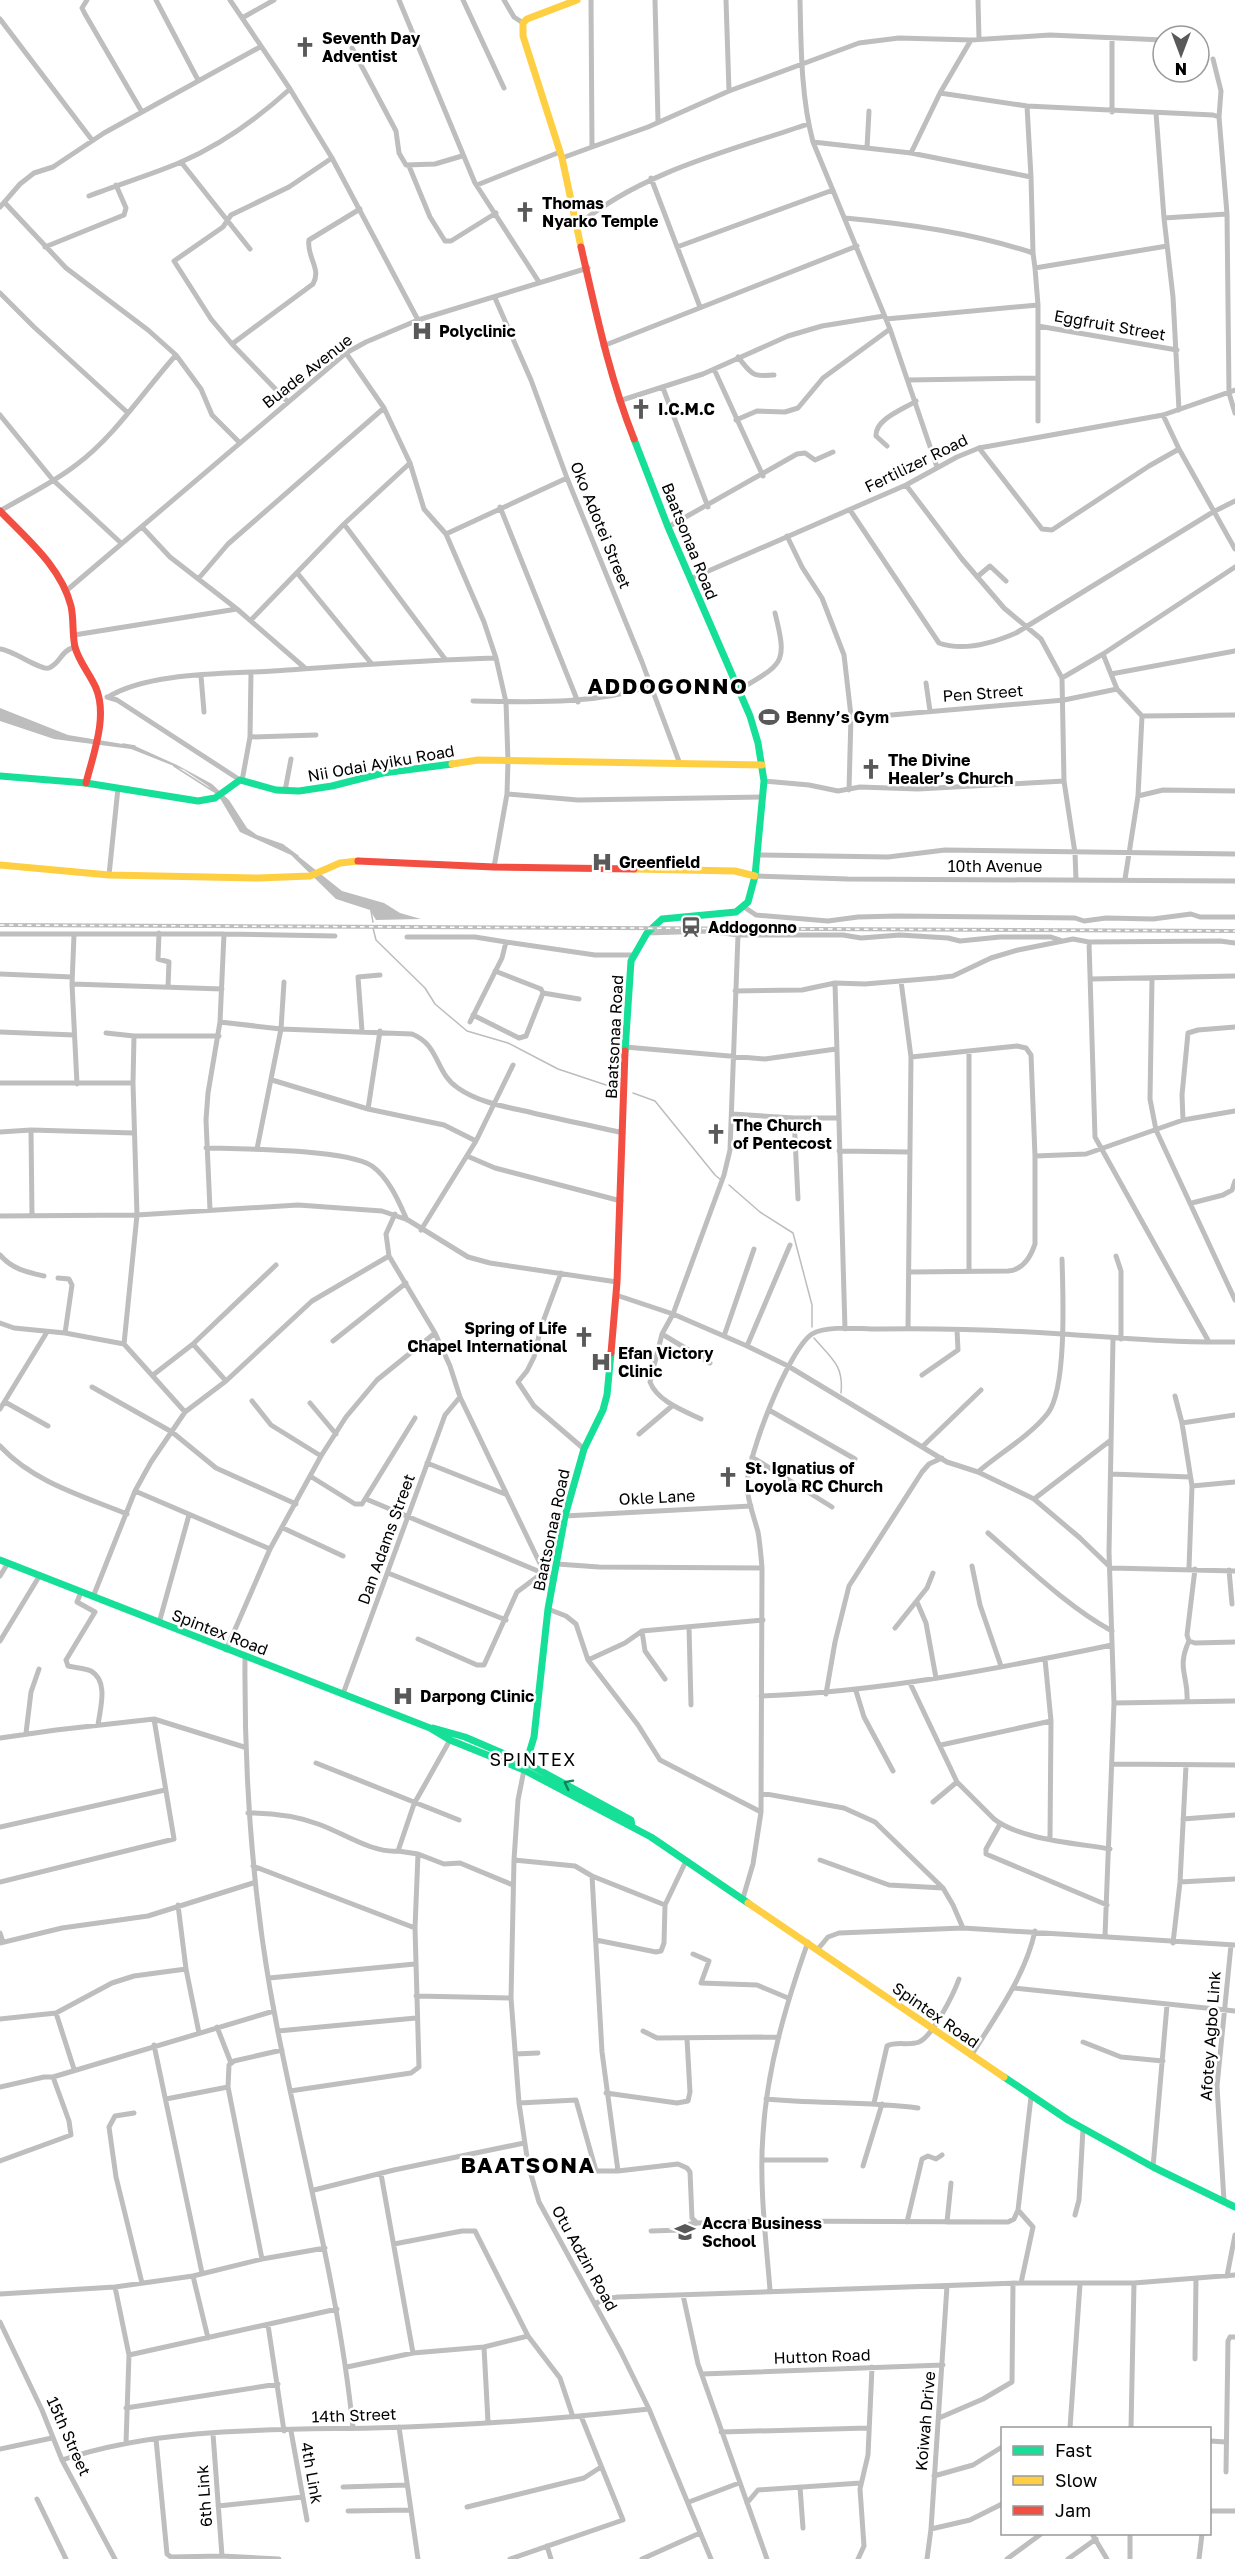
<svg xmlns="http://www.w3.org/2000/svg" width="1235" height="2559" font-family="'Golos Text',sans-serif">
<rect width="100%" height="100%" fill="#fff"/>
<path fill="#bdbdbd" d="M0,708L68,735L135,746L177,765L212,784L229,800L247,828L257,835L283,844L342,891L384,903L400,913L421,919L376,920L370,910L336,899L291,855L240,832L221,800L208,786L184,770L131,749L54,739L0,721Z"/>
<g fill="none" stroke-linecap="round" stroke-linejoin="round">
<path stroke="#bdbdbd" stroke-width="1.5" d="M123,744L135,746
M174,766L213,791
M287,848L298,856
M371,911L373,922
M373,928L376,940L425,988L435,1004L467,1031L508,1043L558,1069L618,1089
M633,1093L655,1101L715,1175L721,1180
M729,1185L760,1212L793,1233L812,1305V1327
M814,1338C831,1358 844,1365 841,1393"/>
<path stroke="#bebebe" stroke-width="5" d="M87,0L82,8L85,14L142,112
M156,0L198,80
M230,0L290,89L332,158L418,320
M399,0L475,183L539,282
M463,0L504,88
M504,0L514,17L523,23
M655,0L658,121
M726,0L729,91
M800,0C801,47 801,97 813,142L890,329L937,467
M978,0L979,39
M242,18L274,0
M0,19L92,140
M1112,38V112
M352,48L396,131L399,153L406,165L435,164L462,156
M1213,59L1221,91L1219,117
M940,93L1027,106L1213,115L1219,117L1227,214
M1027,106L1031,177
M1156,113L1164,218
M813,142L911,153L1031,177L1033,253
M592,147L648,127L729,91L859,43L899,38L971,40L1050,35L1163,40
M867,148L869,111
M911,153L940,93L971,40
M562,158L592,147L591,0
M181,162L250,249
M409,166L430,217L445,241H451L496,213
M651,178L700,307
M477,185L560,152
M89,196C119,184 151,175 181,162C220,145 258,118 290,89
M5,203L66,268L148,330L176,355L201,389L212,415L240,443
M0,207L20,184L34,173L53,167L104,133L260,47
M845,218C910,224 972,233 1033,253L1035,268
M578,225C643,171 730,151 808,124
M45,247L124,215L126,208L116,185
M677,247L833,190
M0,293L34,327L128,413
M495,298L531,380L567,478L642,662L680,764
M886,319L1038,305
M1038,326L1177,350
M232,344L313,284C322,269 306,256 309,240L360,209
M603,346L857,246
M346,353L384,408L410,463L424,509L446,534L484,622L496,658L506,702L508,761L507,794L494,867
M738,357C752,374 751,377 774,375
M714,369L763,476
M908,380L1038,378
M663,388L708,507
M619,401L703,374L788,336L822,326L884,316
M288,402L232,344L211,319L174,261L223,227L231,215L289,187L332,158
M1179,410L1173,297L1164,218L1227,214L1229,393L1235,413
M0,415L53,480L121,543
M1163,415L1179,449L1235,549
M736,420L757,411L785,412L798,408L823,378L890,329
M1038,421V305L1035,268L1167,246
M887,446L876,436C875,419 904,409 916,401
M979,448L1042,529L1052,530L1149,466L1179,449
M906,485L962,559L1004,608L1041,639L1062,678L1064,781L1075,853L1076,880
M500,507L578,702
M850,510L939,643C964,652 993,643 1016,633L1213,512L1235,501
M0,511C25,496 53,483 76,465C115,436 143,392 176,355
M344,524L445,659
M142,527L170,557L237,609L305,668
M668,527L797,454L805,453L815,460L833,452
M446,534L567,478
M787,536L802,567L822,598L844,655L851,716L849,790
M298,574L371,663
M977,577L990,566L1006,581
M199,578L228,544L384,408
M690,579L906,485L957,457L979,448L1163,415L1235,390
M66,591L346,353L366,342L418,320L588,268
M251,620L344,524L410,463
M74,635L237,609
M0,649C13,650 41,671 49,668C61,663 60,651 75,647
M1103,654L1117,689L1142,716L1235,715
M1111,674L1235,651
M201,676L204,712
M1062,678L1103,654L1235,567
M926,683L930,711
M739,690C783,663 788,665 775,613
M107,697L117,700L240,780
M108,697C148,672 226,674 273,671C348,666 422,660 496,658
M473,701C533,702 592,705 650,686
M851,716L891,715L1064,700L1117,689
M250,737L316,735
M242,781L250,737L251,672
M764,781L809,785L838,791L860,787L918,789L1064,781
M285,791L291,759
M507,794L578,800L763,797
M1138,796L1142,716
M757,855L888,857L945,850L1235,854
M109,875L118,788
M755,876L848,879L1235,881
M1125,879L1138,796L1163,790L1235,791
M744,907L756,915L828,921L858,917L897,916L1075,918L1084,921L1106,918L1153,919L1191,914L1200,917H1235
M159,933L158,959L169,962L168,987
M647,933L708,931L738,935H843L861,938L900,935L948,938L960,941L1000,937H1051L1060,940
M0,934H224L335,936
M74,935L72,984L77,1084
M407,937H475L506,942
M1089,942L1095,1137L1209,1342
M0,974L72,977
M1091,979L1235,976
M1152,979L1150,1099L1156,1130L1235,1300
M901,981L911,1057L908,1329
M835,983L845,1329
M72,984L222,989
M735,991L802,990L835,983L865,984L936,978L953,976L991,958L1018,950L1073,939L1089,942L1220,941L1235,943
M543,993L579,999
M473,1015L519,1038L526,1036L543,993L541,989L495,971
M220,1022L281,1029L412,1034C440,1045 435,1073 458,1088C479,1103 508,1107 533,1113C563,1120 593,1126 623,1133
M470,1022L502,958L506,942L595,955H633
M362,1031L358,977L380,975
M0,1032L74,1035
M106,1033L134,1036H219
M625,1047L765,1059L836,1049
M272,1080L368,1109L444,1125L476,1141
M0,1083H133
M368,1109L380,1031
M732,1114L794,1118H838
M794,1118L798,1199
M1183,1120L1182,1095L1188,1033L1198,1030L1235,1027
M31,1130L32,1216
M0,1132L31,1130L134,1133
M206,1148C241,1149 345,1149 372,1166C389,1178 399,1202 407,1220
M257,1149L281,1029L284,982
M839,1151L909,1152
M467,1156L495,1168L621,1201
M1035,1156L1086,1154L1183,1120L1235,1111
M1192,1203L1223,1195L1232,1190L1235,1181
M210,1210L206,1120L208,1093L220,1022L224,934
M395,1214L386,1234L389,1256L435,1333L450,1366L460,1397L545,1574L554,1580
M0,1216L137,1215L298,1205L382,1211L408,1220L468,1257L490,1263L617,1282
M421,1230L476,1141L513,1065
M0,1255C12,1269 26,1272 44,1276
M1116,1256L1121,1271V1339
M969,1271V1052
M910,1272L1008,1271C1023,1270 1031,1256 1035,1244V1156L1031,1055L1026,1048L1017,1046L911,1057
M561,1273L541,1327L534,1357L527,1371L518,1382L534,1406L584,1449
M58,1278L69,1279L72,1285L65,1333
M616,1295L673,1314L747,1346L788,1366L947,1462L978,1472C1000,1453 1030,1436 1048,1413C1067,1387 1063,1293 1062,1259
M0,1323L14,1328L65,1333L124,1344L185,1412
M662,1334L710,1363
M724,1336L754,1249
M333,1341L406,1283
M124,1344L137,1215L133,1083L134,1036
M193,1344L226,1381
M747,1346L790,1245
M153,1375L193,1344L276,1265
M922,1375L958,1350L957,1330
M92,1387L172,1432L216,1468L296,1504
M1175,1396L1182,1423L1192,1486L1189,1568
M252,1401L271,1425L321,1456
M5,1402L48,1426
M310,1403L336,1434
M0,1409L47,1332
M769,1410L855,1459
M701,1419C684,1411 657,1401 650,1382L662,1334L673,1314L724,1175L730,1150L738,935
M1182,1423L1235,1415
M639,1434L672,1406
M0,1446C33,1482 83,1496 127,1514
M922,1447L981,1390
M752,1457L832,1507
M427,1463L505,1494
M978,1472L1034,1499L1080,1538L1111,1568L1235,1571
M1111,1474L1190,1477
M310,1476L355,1504H362L415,1418
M1192,1486L1235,1482
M135,1491L270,1549
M366,1499L545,1574
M1034,1499L1111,1440
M565,1516L751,1506
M283,1528L343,1556
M988,1533C1025,1565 1069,1608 1112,1631
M557,1564L599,1567L762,1568
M972,1566L980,1605L1001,1666
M1195,1569L1187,1635L1189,1641L1195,1643L1235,1642
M1229,1570L1232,1604
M388,1573L506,1620
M0,1576L8,1563
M81,1592L77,1602L95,1612L66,1660L68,1666C76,1668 85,1668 91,1671C109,1681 100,1709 98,1725
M93,1597L135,1491L151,1462L185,1412L226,1381L312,1301L389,1256
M917,1602L926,1623L936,1678
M548,1609L566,1616L576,1624L588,1660L638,1725L660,1760L761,1812
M159,1623L189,1515
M689,1627L691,1705
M895,1628L927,1588L933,1573
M642,1631L645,1651L665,1679
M418,1639L477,1665H484L517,1592L537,1577L545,1574
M0,1641L40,1575
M226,1650L270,1549L321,1456L346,1417L377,1380L435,1333
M245,1657C244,1783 253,1908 278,2032C304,2164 339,2292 353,2428
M1045,1659L1051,1721L1050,1838
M588,1660L625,1643L642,1631L763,1620
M910,1683L957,1782L994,1819C1021,1840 1076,1843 1110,1849
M856,1691L864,1717L893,1771
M343,1694L445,1415L460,1397
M826,1694L835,1642L849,1586L922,1472L929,1464L942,1458
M761,1696C880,1692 996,1669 1112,1645
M1187,1702C1189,1676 1176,1669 1189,1641
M1114,1703L1235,1701
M26,1733L31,1692L39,1669
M0,1738L56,1730L154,1719L244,1747
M941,1745L1051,1721
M316,1763L459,1820
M1113,1764L1235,1765
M524,1770L518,1800L514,1860L511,1998L519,2103L528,2164L539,2202L621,2352L649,2409L711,2559
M761,1793L844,1808L875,1822L943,1888L953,1905L963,1928
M933,1802L957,1782
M248,1813C272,1813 296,1816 318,1824C344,1833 371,1853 398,1851L414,1804L450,1740
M1183,1819L1235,1815
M1000,1824L986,1849V1854L1107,1905
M0,1827L165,1790
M398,1851L418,1854L444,1864L460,1863L513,1885
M514,1860L575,1866L592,1876L665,1905
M820,1860L889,1885L943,1888
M253,1866L415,1928
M592,1876L602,2052L618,2171
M0,1882L174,1839L154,1719
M1180,1882L1235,1879
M743,1898L753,1864L761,1812L762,1568C761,1556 760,1543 758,1532C754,1517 748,1502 747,1487C746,1459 788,1350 812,1334C826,1325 863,1329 880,1329C940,1328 1002,1330 1062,1334C1120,1338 1177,1343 1235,1342
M178,1905L186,1969L199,2033
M0,1933L3,1942
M1105,1936L1114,1703L1109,1552L1113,1339
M596,1940L656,1952L661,1951L664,1943L665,1905L686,1861
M0,1943L62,1928L148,1916L253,1883
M1173,1943L1180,1882L1186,1766
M818,1949L828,1937L839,1933L963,1928L1235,1945
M693,1954L709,1961L701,1983L757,1985L788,1998
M269,1978L415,1964
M1014,1988L1235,2011
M416,1996L511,1998
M56,2013L74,2069
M0,2019L56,2013L112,1983L134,1976L186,1969
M217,2027L231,2063
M278,2031L416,2018
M643,2031L657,2038L779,2037
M1083,2042L1121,2057L1163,2061
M154,2045L202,2273
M515,2054L538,2053
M971,2056C996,2015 1025,1977 1035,1931
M0,2087L44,2077H53L274,2011
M290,2091L411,2073L419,2067L415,1928L418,1854
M606,2093L677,2103L688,2101L690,2092L687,2039
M166,2099L228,2087
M766,2099C817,2104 867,2101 918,2108
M519,2103L576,2100L596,2171H618L678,2164L687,2168L690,2172L692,2218L697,2223
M874,2103L887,2046C896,2041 909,2046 919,2042C933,2036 954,1993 959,1979
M134,2113L115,2116L109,2127L116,2177L142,2283
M762,2160H826
M0,2161L71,2135L69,2121L53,2077
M863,2166L882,2104
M1153,2167L1167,2005
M381,2174L413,2353
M314,2190L394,2170L524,2143
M1224,2201L1217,2086L1231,1945
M1018,2210L1033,2227L1021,2283
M1075,2215L1079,2200L1083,2129
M907,2222L922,2159L928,2156L936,2159L942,2155
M947,2222L951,2183
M651,2231L681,2230L690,2224L697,2223L765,2221L1008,2222L1014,2219L1018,2210L1031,2097
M262,2259L228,2087L229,2065L234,2061L282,2050
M193,2276L208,2338
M1227,2276L1235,2235
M115,2287L129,2355L126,2443
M770,2290C766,2239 759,2185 763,2134C767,2068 786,2004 808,1942
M0,2294L115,2287L193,2276L262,2259L325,2248
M683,2295L698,2364L767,2559
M595,2304L604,2299L618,2297L1021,2283H1134L1235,2275
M0,2322L42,2410L62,2460L115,2559
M268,2325L284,2431
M528,2336L560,2378L573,2417
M484,2347L488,2422
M129,2355L337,2309
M1195,2359L1196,2279
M347,2367L413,2353L484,2347L528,2336L475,2231H462L394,2244
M702,2374L943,2365
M126,2408L278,2384
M939,2418L983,2399L1012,2382L1013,2283
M399,2427L418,2559
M1070,2428L1080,2284
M1131,2428L1134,2283
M291,2431L307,2520
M721,2432L868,2428
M213,2434L222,2556
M156,2439L167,2554L171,2557L222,2556L279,2559
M1210,2441L1226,2442
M0,2449L52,2438
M62,2460C159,2427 271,2430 373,2428C465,2426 558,2419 649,2409
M1226,2472L1228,2341L1230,2337H1235
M934,2476L973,2465L1002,2447
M343,2487L407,2485
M800,2487L803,2528
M37,2499L66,2559
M689,2502L739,2483
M747,2503L758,2490L861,2483
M218,2506L303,2497
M467,2507L584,2478L601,2467
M348,2511L411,2510
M1210,2511H1235
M931,2529L970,2520L1002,2504
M1092,2534L1107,2559
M547,2546L551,2559
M510,2559L623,2520L581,2416
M642,2559L700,2533
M858,2559L864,2546L860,2489L868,2455L872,2367
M927,2559L931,2529L947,2286
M1007,2559L1041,2534
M1068,2559L1096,2539
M1130,2559V2534
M1199,2559L1202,2534"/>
<path stroke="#16e098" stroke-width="7" d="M0,776L86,783L198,801L215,798L240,780L276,790L299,791L332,786L383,773L452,764
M625,1051L631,961L647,933L662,919L736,912L748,902L755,876L764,781L758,743L750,716L668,527L634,439
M0,1560L430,1728L450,1740L524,1770L651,1837L748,1903
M433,1728L465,1737L530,1765L631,1820L632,1826
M524,1770L534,1737L548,1609L565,1516L584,1449L603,1410L607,1395L611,1353
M1004,2077L1068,2120L1153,2167L1235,2207"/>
<path stroke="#ffcf43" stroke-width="7" d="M577,0L527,19L523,23V36L562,158L581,247
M452,764L478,760L762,765
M0,865L109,875L258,878L310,876L340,863L358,861
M634,869L735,871L755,876
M748,1903L1004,2077"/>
<path stroke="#f24e42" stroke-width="7" d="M581,247C596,312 609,376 634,439
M0,511C27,539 61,567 71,606C74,619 72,634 75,647C79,662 90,674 96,688C108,717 93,755 86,783
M358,861L494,867L634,869
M611,1353L617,1282L625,1051"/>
<g stroke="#bebebe" stroke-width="4">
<path id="rail" d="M0,925L1235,931"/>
</g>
<use href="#rail" stroke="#fff" stroke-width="1.5" stroke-dasharray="4.5" stroke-linecap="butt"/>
</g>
<defs><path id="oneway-chevron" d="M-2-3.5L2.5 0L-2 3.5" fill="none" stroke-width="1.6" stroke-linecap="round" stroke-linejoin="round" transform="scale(1.5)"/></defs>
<use stroke="#0d865b" href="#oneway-chevron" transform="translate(568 1784) rotate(-153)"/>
<defs>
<g id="church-bare" transform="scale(1.62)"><path d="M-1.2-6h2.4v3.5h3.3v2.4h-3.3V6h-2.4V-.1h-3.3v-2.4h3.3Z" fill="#595959" stroke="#fff" stroke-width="2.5" paint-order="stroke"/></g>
<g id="hospital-bare" transform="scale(1.62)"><path d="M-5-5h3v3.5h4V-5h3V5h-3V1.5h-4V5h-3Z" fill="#595959" stroke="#fff" stroke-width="2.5" paint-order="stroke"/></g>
<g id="stadium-bare" transform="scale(1.62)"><path d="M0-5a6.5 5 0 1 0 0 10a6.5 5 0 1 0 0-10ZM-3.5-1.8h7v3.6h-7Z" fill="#595959" stroke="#fff" stroke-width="2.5" paint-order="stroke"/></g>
<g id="station-bare" transform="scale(1.62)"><path d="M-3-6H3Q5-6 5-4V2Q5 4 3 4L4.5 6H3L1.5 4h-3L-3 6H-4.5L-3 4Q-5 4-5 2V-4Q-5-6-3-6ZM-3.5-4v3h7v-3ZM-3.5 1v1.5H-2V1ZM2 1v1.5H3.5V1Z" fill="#595959" stroke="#fff" stroke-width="2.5" paint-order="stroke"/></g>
<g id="university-bare" transform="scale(1.62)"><path d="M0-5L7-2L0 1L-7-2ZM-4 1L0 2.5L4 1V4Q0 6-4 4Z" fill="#595959" stroke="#fff" stroke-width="2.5" paint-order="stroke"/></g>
</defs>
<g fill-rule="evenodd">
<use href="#church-bare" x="305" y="47"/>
<use href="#church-bare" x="525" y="212"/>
<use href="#hospital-bare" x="422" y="331"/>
<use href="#church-bare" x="641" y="409"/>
<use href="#stadium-bare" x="769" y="717"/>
<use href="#church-bare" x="871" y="769"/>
<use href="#hospital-bare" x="602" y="862"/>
<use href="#station-bare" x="691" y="927"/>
<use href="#church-bare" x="716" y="1134"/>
<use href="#church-bare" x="584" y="1337"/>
<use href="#hospital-bare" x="601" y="1362"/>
<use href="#church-bare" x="728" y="1477"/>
<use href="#hospital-bare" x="403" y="1696"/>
<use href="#university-bare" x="685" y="2232"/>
</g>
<g text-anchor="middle" stroke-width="5" stroke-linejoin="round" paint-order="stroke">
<g font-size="16" font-weight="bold" fill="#000" stroke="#fff" text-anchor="start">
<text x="322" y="44">Seventh Day<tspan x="322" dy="18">Adventist</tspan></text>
<text x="542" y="209">Thomas<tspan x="542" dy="18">Nyarko Temple</tspan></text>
<text x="439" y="337">Polyclinic</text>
<text x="658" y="415">I.C.M.C</text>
<text x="786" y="723">Benny’s Gym</text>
<text x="888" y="766">The Divine<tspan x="888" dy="18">Healer’s Church</tspan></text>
<text x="619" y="868">Greenfield</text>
<text x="708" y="933">Addogonno</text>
<text x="733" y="1131">The Church<tspan x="733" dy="18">of Pentecost</tspan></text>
<text x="567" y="1334" text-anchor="end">Spring of Life<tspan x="567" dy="18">Chapel International</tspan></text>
<text x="618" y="1359">Efan Victory<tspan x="618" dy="18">Clinic</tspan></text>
<text x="745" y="1474">St. Ignatius of<tspan x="745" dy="18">Loyola RC Church</tspan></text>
<text x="420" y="1702">Darpong Clinic</text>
<text x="702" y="2229">Accra Business<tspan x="702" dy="18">School</tspan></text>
</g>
<g font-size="16" fill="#000" stroke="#fff">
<text transform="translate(1110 325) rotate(10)" y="6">Eggfruit Street</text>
<text transform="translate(307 371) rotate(-38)" y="6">Buade Avenue</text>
<text transform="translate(916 463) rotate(-26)" y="6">Fertilizer Road</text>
<text transform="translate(601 525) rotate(68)" y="6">Oko Adotei Street</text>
<text transform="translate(690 541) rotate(68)" y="6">Baatsonaa Road</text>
<text transform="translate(983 693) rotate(-4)" y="6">Pen Street</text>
<text transform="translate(381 763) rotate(-10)" y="6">Nii Odai Ayiku Road</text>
<text x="995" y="872">10th Avenue</text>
<text transform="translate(614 1037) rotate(-87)" y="6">Baatsonaa Road</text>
<text transform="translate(657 1497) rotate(-3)" y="6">Okle Lane</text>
<text transform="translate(551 1530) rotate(-78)" y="6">Baatsonaa Road</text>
<text transform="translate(386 1539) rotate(-70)" y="6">Dan Adams Street</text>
<text transform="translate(220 1632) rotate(21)" y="6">Spintex Road</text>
<text transform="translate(936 2015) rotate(35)" y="6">Spintex Road</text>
<text transform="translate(1210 2036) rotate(-86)" y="6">Afotey Agbo Link</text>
<text transform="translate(585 2258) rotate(61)" y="6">Otu Adzin Road</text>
<text transform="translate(822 2356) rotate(-2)" y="6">Hutton Road</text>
<text transform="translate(354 2415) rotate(-2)" y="6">14th Street</text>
<text transform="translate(925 2421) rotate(-85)" y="6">Koiwah Drive</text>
<text transform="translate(69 2436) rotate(66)" y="6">15th Street</text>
<text transform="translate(312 2473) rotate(80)" y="6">4th Link</text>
<text transform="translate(204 2496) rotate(-94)" y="6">6th Link</text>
</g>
<g font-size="18" letter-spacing="1.5" fill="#000" stroke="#fff">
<text x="533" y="1766">SPINTEX</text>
</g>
<g font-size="22" font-weight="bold" letter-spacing="1.5" fill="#000" stroke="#fff">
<text x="668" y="694">ADDOGONNO</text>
<text x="528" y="2173">BAATSONA</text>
</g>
</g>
<rect x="1001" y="2427" width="210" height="108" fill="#ffffff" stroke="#999999" stroke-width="1.5"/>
<rect x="1013" y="2446" width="30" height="9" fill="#16e098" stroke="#999999" stroke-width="1.5"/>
<text x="1055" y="2457" font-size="18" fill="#000000">Fast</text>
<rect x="1013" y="2476" width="30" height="9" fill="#ffcf43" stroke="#999999" stroke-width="1.5"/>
<text x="1055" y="2487" font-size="18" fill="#000000">Slow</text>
<rect x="1013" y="2506" width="30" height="9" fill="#f24e42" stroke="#999999" stroke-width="1.5"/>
<text x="1055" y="2517" font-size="18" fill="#000000">Jam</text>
<g transform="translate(1181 54) rotate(180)"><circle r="28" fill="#ffffff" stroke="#999999" stroke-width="1.5"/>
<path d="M0-4.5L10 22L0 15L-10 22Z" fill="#595959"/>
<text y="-9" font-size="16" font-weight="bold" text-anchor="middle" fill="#000000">N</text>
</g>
</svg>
